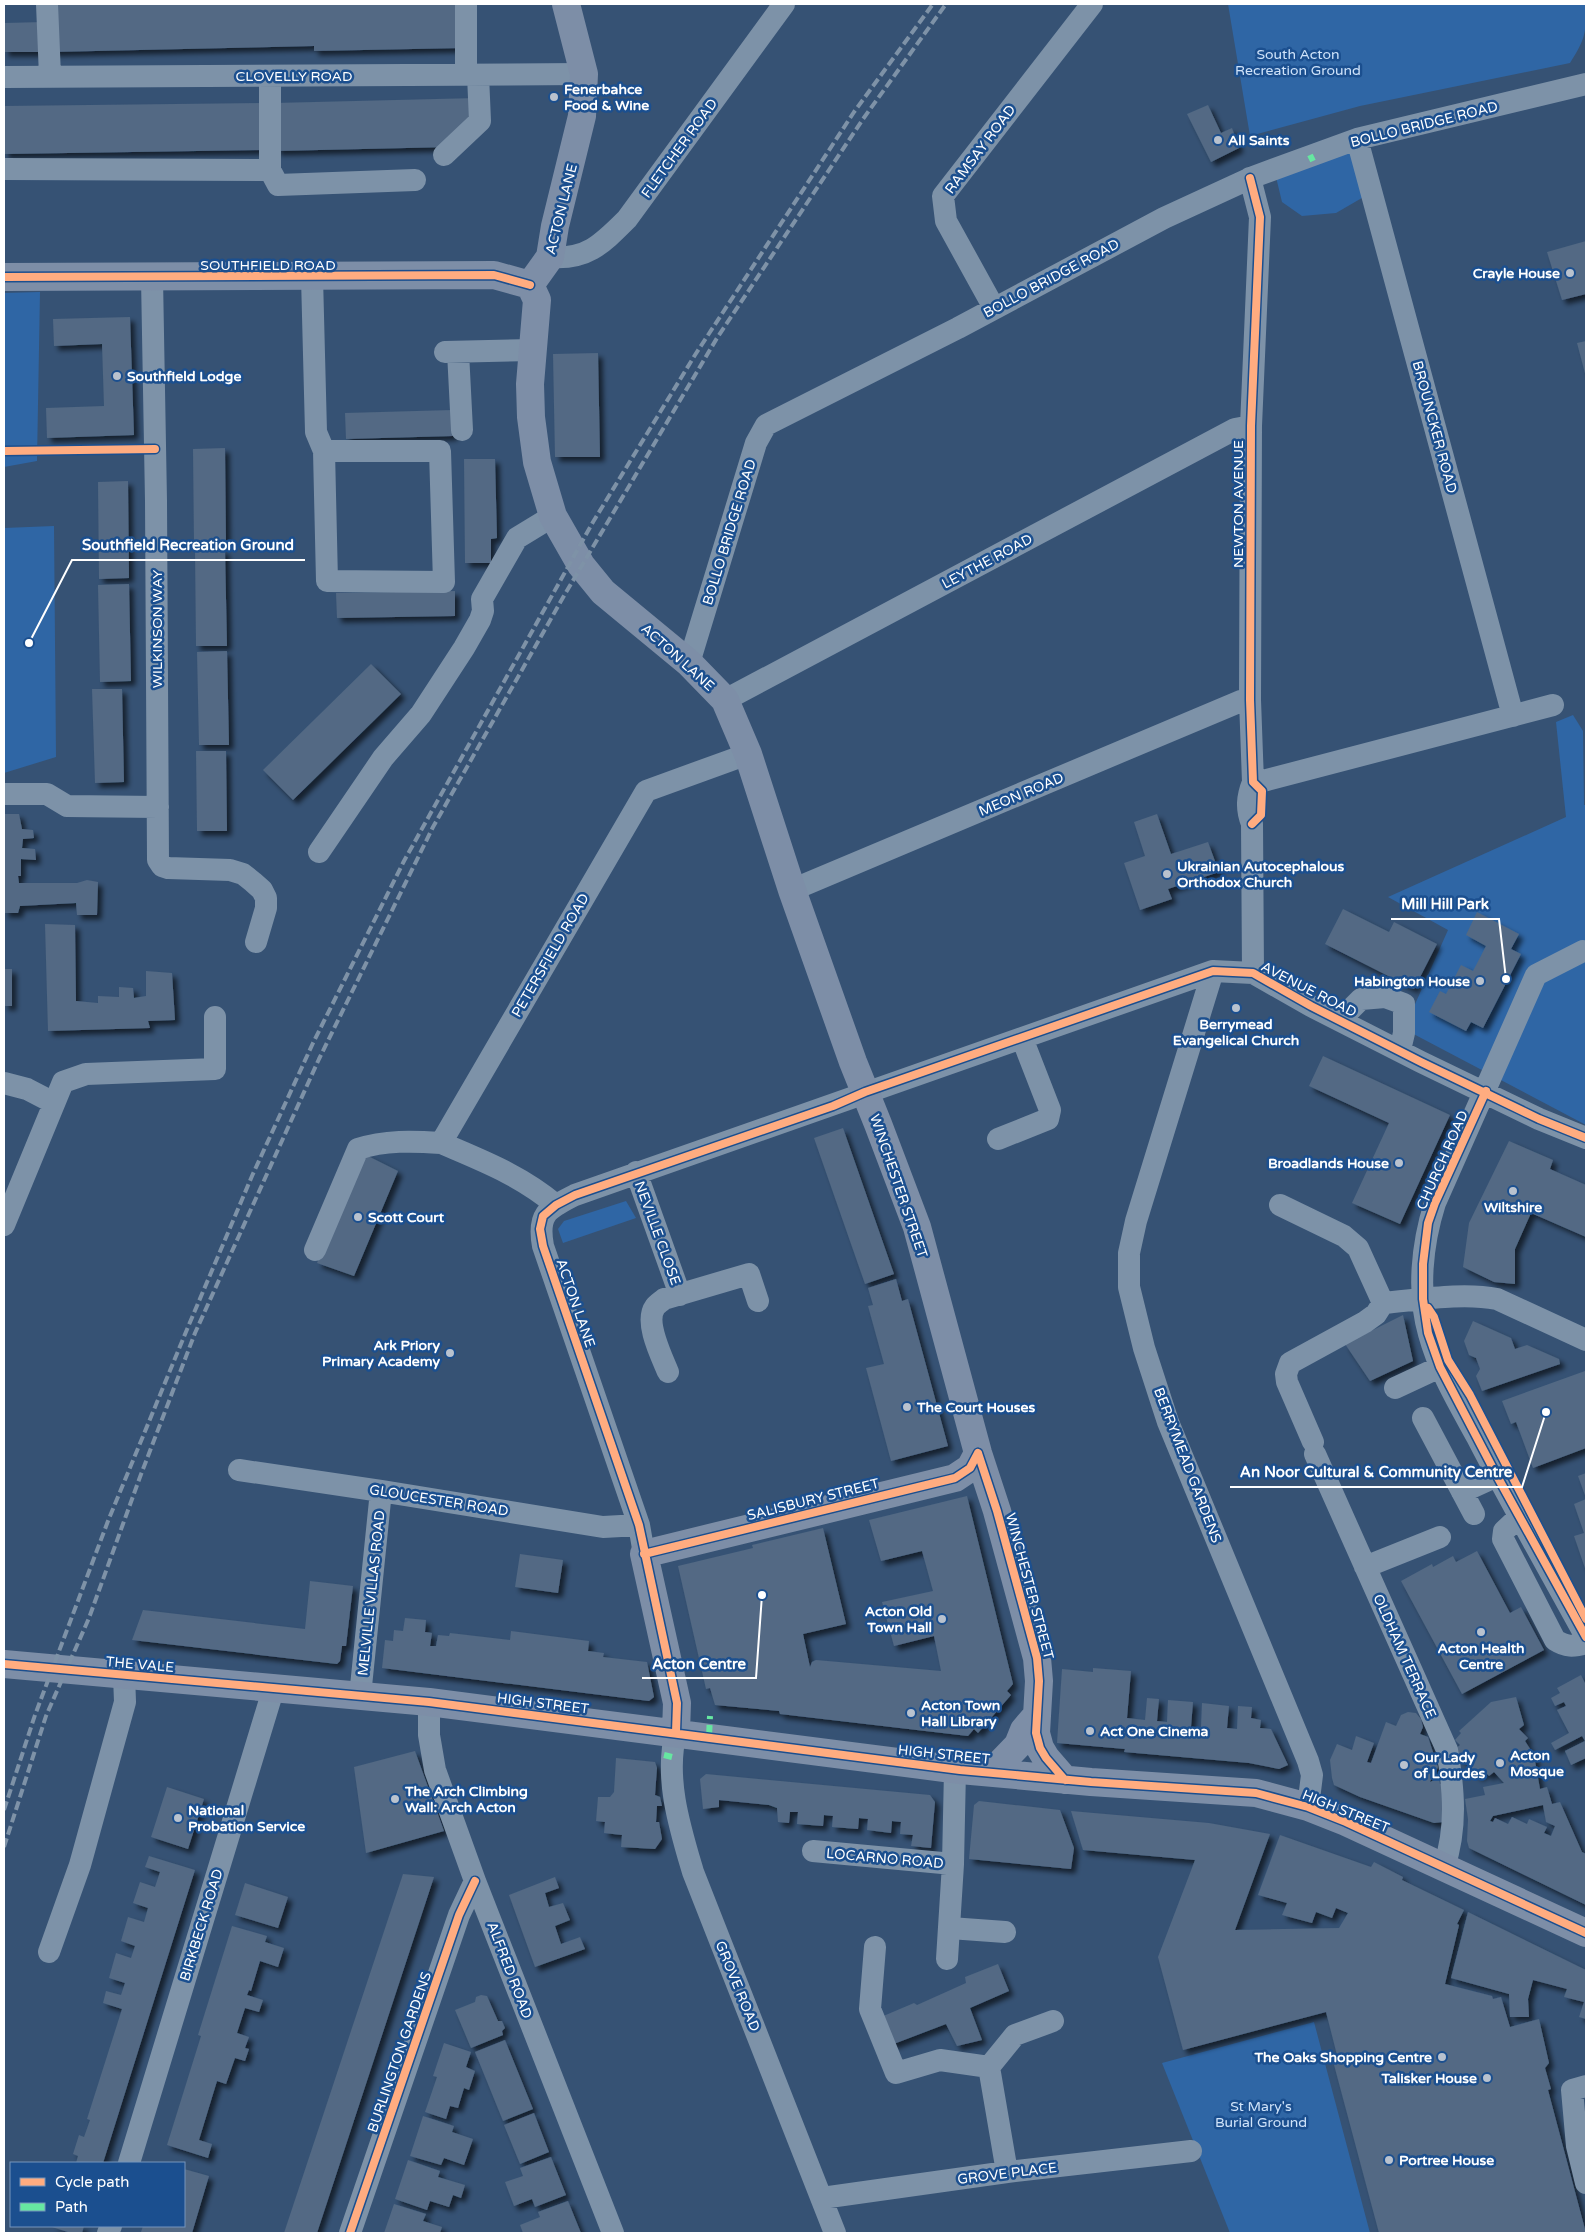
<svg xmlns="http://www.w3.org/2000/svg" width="1590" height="2237" font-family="'Varela Round',sans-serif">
<defs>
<filter id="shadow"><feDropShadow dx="4.5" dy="4.5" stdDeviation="2.5" flood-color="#0009"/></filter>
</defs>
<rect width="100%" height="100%" fill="#365274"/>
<path fill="#2f66a5" d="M1228,4H1586C1586,33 1586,38 1570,63L1360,106L1250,136Z
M1354,151L1367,195L1336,213L1302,216L1282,202L1276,177Z
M40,292L37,461L4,467V293Z
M54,526L56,757L4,773V528Z
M1573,715L1583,731L1584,805H1586V1125L1404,1029L1448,930L1388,897L1566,817L1556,722Z
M626,1201L636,1218L563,1243L558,1229L564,1221Z
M1314,2022L1370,2233H1230L1162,2063Z"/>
<path fill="#526984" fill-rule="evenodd" filter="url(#shadow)" d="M50,4H461L462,48L314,51V46L51,52Z
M44,22V52H4V23Z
M477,98V123L450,147L276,151L274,103Z
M263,103L264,150L4,154V106Z
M1208,105L1221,133L1232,128L1239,148L1211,162L1187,114Z
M1586,241V294L1562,300L1547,252Z
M130,317L134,435L47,438L46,408L104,406L102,344L54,346L53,319Z
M1586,341V377L1577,343Z
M598,353L600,457H555L553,354Z
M452,410L453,436L346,439L345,413Z
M225,448L226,544H194L193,449Z
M464,459H495L497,538L491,539V563H465Z
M128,481L129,578L99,579L98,482Z
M195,550H225L227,646H196Z
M129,584L131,681L100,682L98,585Z
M455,591V616L337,618L336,593Z
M227,651L229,745H199L197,652Z
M371,664L401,694L293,800L263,770Z
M92,689H122L124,782L95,783Z
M196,751H226L227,831H197Z
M4,814H19L22,829L33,830L34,838L23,839L22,848L35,849L36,860L21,859V876H18L19,883H77L87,880L98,882L97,915H77L76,903L20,906L18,913H4Z
M1157,814L1171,854L1208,842L1219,872L1168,889L1172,899L1140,910L1124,863L1145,856L1134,822Z
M1343,909L1389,932L1394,922L1437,944L1414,989L1325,944Z
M1477,912L1519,934L1511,949L1521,954L1483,1028L1471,1022L1466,1031L1429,1012L1440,991L1446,994L1461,965L1473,971L1486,946L1466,935Z
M45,924L75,925L76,1001L98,1003V996L119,997V987L133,988L134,998L146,996V971L172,973L175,1020L148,1021L150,1028L48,1031Z
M4,969H12V1006H4Z
M1323,1056L1450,1115L1400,1224L1352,1203L1389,1123L1309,1086Z
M843,1128L894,1274L865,1284L814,1138Z
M1509,1141L1553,1160L1550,1169L1586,1185V1237L1531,1213L1515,1249V1284L1494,1282L1463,1267L1469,1223Z
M364,1154L398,1171L354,1276L317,1263Z
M896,1279L902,1301L908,1299L948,1446L891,1461L866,1368L884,1364L868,1306L873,1305L868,1288Z
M1403,1315L1413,1361L1370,1381L1345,1344Z
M1473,1321L1511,1338L1515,1349L1527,1345L1559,1359L1560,1364L1482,1391L1476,1376L1480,1369L1476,1358L1469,1355L1464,1341Z
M1585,1371L1586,1448L1533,1468L1516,1422L1511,1424L1502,1401Z
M1586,1473V1498L1578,1476Z
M967,1496L1013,1684L1007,1691L1011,1695L978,1733L974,1729L968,1736L780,1714L779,1711L715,1705L710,1688L706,1689L678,1566L753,1548L752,1545L823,1528L846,1624L803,1634L810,1667L812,1662L816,1660L941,1671L934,1636L894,1646L882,1602L933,1591L922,1551L881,1561L869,1520Z
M1586,1499V1571L1574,1536L1584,1533L1574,1504Z
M1477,1551L1510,1613L1521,1607L1544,1650L1462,1694L1401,1581L1432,1564L1433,1567L1453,1556L1456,1562Z
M520,1554L563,1560L558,1593L515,1587Z
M310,1581L353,1586L346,1646H342L340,1661L337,1664L132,1640L143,1610L305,1629Z
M405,1618L426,1620L425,1632L432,1633L430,1646H436L438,1635L449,1636L450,1633L510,1640L511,1631L589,1641L588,1651L604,1653L603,1657L647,1662L654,1697L649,1701L382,1668L385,1640L393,1641L394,1630L403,1631Z
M1093,1668L1131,1671L1127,1718L1145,1720L1147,1698L1159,1699L1157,1721L1167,1722L1168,1700L1193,1702L1191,1727H1201L1202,1703L1229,1706L1227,1728L1237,1729L1238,1706L1252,1707L1251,1718L1261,1720L1260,1728L1271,1729L1288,1765L1279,1769L1249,1763L1124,1752L1125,1749L1057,1743L1062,1669L1093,1672Z
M1581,1675L1586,1685V1758L1571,1765L1565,1751L1585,1741L1582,1736L1555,1750L1551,1743L1569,1733L1557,1710L1566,1706L1564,1702L1555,1706L1551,1698L1560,1693L1557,1688Z
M1516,1697L1524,1725L1519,1729L1528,1738L1525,1741L1534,1755L1540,1789L1547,1787L1552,1804L1560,1802L1582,1852L1586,1854L1585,1866L1586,1867V1905L1469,1848L1467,1841L1468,1819L1465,1799L1485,1795L1483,1787L1504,1783L1494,1772L1489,1776L1485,1772L1479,1777L1453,1751L1460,1745L1455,1740L1461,1733L1459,1731L1491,1702ZM1543,1805L1546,1822L1555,1826L1551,1836L1544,1833L1547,1827L1529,1819L1527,1824L1512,1817L1508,1824L1495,1818L1493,1822L1490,1821L1493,1816Z
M1408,1712L1416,1713L1421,1719L1423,1727L1420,1734L1428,1737L1438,1767L1436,1772L1434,1771L1430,1782L1439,1778L1440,1784L1444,1783L1443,1822L1434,1823L1360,1797L1334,1785L1332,1778L1330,1760L1337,1744L1352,1750L1356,1736L1374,1743L1367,1762L1371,1763L1386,1722L1396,1726L1401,1715Z
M415,1751L444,1831L366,1853L354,1767Z
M616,1758L655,1762L657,1768L655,1795L660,1797L662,1806H657L656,1822H659L662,1839L655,1849L621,1847L622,1835L604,1833L605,1822L596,1821L598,1797H610L614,1792Z
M706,1774L930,1795L935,1802L931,1848L911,1846L913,1835L900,1834L901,1822L892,1821L891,1833L867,1830L868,1819L859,1818L858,1829L832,1827L833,1816L824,1815L823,1826L797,1824L798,1812H790L789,1823L778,1822L777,1808L769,1805L719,1800V1807L703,1809L700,1779Z
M167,1787L204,1799L188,1849L151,1837Z
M979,1801L1060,1810L1074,1848L1071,1869L969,1859L974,1805Z
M1071,1811L1209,1823L1270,1834L1235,1930L1339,1928L1348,1913L1336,1908L1332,1918L1316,1912L1312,1923L1282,1915L1287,1903L1258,1895L1280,1835L1371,1867L1374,1862L1403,1877L1402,1880L1464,1910L1457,1924L1459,1925L1445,1984L1492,1996L1493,1999L1501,1997L1510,2027L1539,2019L1549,2063L1545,2068L1551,2089L1548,2090L1586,2233H1379L1333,2061L1338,2059L1326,2012L1183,2050L1158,1957L1195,1860L1083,1850Z
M149,1856L195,1870L103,2163H76L78,2156L73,2154L79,2135L84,2137L90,2120L87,2119L122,2009L103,2003L106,1991L121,1995L125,1983L109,1978L116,1953L131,1958L135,1946L121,1941L128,1917L144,1922L148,1908L133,1903L140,1882L155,1887L160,1872L145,1867Z
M403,1874L434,1877L317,2233H284Z
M555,1877L559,1888L545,1893L549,1907L563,1903L570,1920L555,1926L561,1944L580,1937L585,1949L535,1967L509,1895Z
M245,1883L288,1897L278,1928L235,1915Z
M1468,1912L1586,1970V2019L1579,2017L1584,2002L1564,1997L1567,1989L1533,1980L1528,1999L1529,2017H1510L1509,1994L1451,1978Z
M232,1926L267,1936L265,1942L284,1948L278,1967L260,1961L251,1991L249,1990L247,1995L263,2000L259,2012L245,2008L237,2033L249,2037L245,2048L249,2049L245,2061L235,2058L226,2084L217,2081L199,2140L212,2144L208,2158L167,2145L201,2036L198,2035Z
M998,1964L1009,1991L970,2008L982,2040L957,2046L946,2024L891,2045L881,2017L914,2003L917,2005L966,1983L965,1977Z
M481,1995L487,1996L498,2021H502L505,2028L502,2031L503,2035L471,2048L455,2010L475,2002L476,1997Z
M505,2040L533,2109L503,2121L475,2052Z
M444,2043L471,2052L466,2067L475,2071L469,2090L464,2088L458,2108L450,2106L446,2119L425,2112L437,2077L433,2076Z
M534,2113L549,2152L520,2164L504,2125Z
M423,2116L454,2126L452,2132L473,2139L464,2165L444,2158L441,2165L410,2156Z
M551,2157L566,2195L535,2207L532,2199L514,2206L505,2182L523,2176L520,2168Z
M408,2160L440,2171L438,2177L465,2185L461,2198L453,2195L449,2207L430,2201L427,2210L395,2199Z
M184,2169L209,2176L192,2233L141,2232L143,2226H184Z
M568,2201L581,2233H523L520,2225L540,2217L538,2212Z
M394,2204L426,2214L423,2221L442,2227L440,2233H384Z
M53,2226H84L82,2233H71L52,2227Z"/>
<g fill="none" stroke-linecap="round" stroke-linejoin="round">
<path stroke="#7d92a8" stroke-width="22" d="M47,4L50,76
M466,4V74
M4,77L584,74
M1357,139L1513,716
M444,155L480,121L478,75
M4,169L270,170L278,185L415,180
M270,170V76
M1250,178L1260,217L1251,426L1250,700L1253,782C1247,797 1246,809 1252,824L1253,973
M550,257C587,260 602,244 627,219L784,4
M312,277L316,432L324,451L327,581L444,582L440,451H324
M152,278L156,501L158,860L162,866L168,868L230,870L243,874L253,882L262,890L266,898V908L256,942
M994,308L946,221L943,196L1092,4
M445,352L533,350
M458,352L462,430
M689,663L756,443L766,425L958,328L1164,218L1253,177L1357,139L1586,84
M725,700L1235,429L1251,426
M1253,782L1263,781L1553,705
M4,794H47L67,806L158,807
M319,852L383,758L421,714L464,648L480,620L483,611L482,599L517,538L553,516
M792,890L1241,701L1250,700
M1583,951L1536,975L1435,1203C1422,1244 1417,1292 1429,1334C1439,1371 1459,1404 1477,1437C1512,1505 1550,1571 1586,1637
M1213,971L1136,1221L1129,1253V1287L1144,1348L1168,1422L1308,1761L1312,1775L1308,1807
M1341,1019L1361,999L1385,997L1404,1004V1033L1400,1050
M4,1083L27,1089L54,1103
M998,1139L1048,1119L1050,1110L1022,1038
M636,1172L680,1295
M556,1205C520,1175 483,1161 441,1143L646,791L748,754
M1280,1205L1344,1236L1358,1248L1383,1303C1418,1300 1462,1292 1497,1299L1586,1340
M4,1225L63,1082L86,1074L215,1069V1017
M315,1250L358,1149C385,1140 413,1141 441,1143
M668,1372C662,1357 644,1322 655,1307C657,1304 662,1301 664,1299L749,1274L758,1301
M1395,1388L1440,1367
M1423,1418L1474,1514
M1313,1442L1287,1382L1286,1374L1290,1363L1365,1322L1376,1314L1383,1303
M1315,1454L1447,1750C1454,1790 1457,1828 1444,1867
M239,1470L381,1491L603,1527L639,1525
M1462,1492L1497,1476
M1520,1516L1504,1531L1503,1539L1555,1640C1566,1647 1573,1647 1586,1643
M644,1554L639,1525L543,1246C537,1213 548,1209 575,1195L1213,971L1253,973L1311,1006L1421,1062L1539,1119L1586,1138
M1365,1567L1440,1537
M360,1696L381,1491
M429,1702V1735L435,1770L475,1881L613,2233
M676,1732C664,1778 680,1828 693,1872L835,2233
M813,1851L953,1864L955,1770
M950,1928L1005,1932
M875,1947L870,2009L896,2073L940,2060L989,2067L1015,2035L1053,2021
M49,1952L80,1865L125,1702L124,1675
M947,1959L953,1864
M989,2067L1007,2172
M1586,2086L1572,2090L1577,2146L1586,2183
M129,2163L274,1687
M822,2198L1007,2172L1191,2151
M108,2233L111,2226
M350,2233L459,1915L475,1881"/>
<path stroke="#7d8ea7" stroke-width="28" d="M4,277L494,275L530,285
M530,285L537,300L530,384L531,417L537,462L553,516L581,565L603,592L689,663L725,700L748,754L792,890L853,1062L878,1124L917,1227L978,1453L997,1511L1037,1658L1039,1681L1036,1733L1040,1748L1046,1758L1065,1780
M530,285L550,257L555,226L582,116L584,74L566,4
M4,1664L429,1702L960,1770L1091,1782L1256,1793L1308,1807L1346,1822L1586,1933
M676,1732L677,1703L644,1554L955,1478L970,1468L978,1453
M992,1772L1018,1745L1024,1730L1036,1716"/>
<path stroke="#7e92a7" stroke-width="4" stroke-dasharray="9 4" stroke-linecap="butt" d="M4,1810L35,1715L108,1521L188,1327L252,1176L313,1043L404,861L593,522L695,355L854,112L933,4
M4,1847L46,1716L89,1618L140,1477L195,1333L319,1059L433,827L565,594L717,338L863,119L946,4"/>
<path stroke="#66e7a1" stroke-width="6" stroke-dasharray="12 6" stroke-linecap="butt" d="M1310,155L1313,161
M709,1737L710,1716
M664,1755L672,1757"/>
<g stroke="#1b4f8f" stroke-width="11">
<path id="cycleway" d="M1250,178L1260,217L1251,426L1250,700L1253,782L1262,791L1261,815L1252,824
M4,277L494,275L530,285
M4,451L155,449
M1486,1091L1435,1203L1428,1223L1423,1264V1299L1428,1333L1440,1367L1497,1476L1586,1637
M1428,1308L1434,1317L1448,1360L1470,1395L1586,1619
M978,1453L997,1511L1037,1658L1039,1681L1036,1733L1040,1748L1046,1758L1065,1780
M644,1554L955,1478L970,1468L978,1453
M4,1664L429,1702L960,1770L1091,1782L1256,1793L1308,1807L1346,1822L1586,1933
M676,1732L677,1703L639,1525L543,1246L540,1229L543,1216L556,1205L575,1195L833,1106L865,1092L1213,971L1253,973L1311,1006L1421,1062L1539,1119L1586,1138
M350,2233L459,1915L475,1881"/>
</g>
<use href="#cycleway" stroke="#ffac80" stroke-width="8"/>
</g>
<g fill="#b9c2ce" stroke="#1b4f8f" stroke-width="2">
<circle cx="554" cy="97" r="5"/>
<circle cx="1218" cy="140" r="5"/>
<circle cx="1570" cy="273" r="5"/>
<circle cx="117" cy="376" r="5"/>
<circle cx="1167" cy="874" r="5"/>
<circle cx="1480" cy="981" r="5"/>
<circle cx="1236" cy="1008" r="5"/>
<circle cx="1399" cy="1163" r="5"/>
<circle cx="1513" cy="1191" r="5"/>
<circle cx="358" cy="1217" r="5"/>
<circle cx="450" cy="1353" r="5"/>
<circle cx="907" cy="1407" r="5"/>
<circle cx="942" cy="1619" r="5"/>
<circle cx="1481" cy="1632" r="5"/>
<circle cx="911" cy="1713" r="5"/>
<circle cx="1090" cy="1731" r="5"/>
<circle cx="1500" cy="1763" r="5"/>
<circle cx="1404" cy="1765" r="5"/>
<circle cx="395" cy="1799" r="5"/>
<circle cx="178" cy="1818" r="5"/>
<circle cx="1442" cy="2057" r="5"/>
<circle cx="1487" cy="2078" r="5"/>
<circle cx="1389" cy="2160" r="5"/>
</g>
<g text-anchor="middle" stroke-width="5" stroke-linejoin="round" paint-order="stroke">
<g font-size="14" fill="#cfe3fa" stroke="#1b4f8f">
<text x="1298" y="59">South Acton<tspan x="1298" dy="16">Recreation Ground</tspan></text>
<text x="1261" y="2111">St Mary's<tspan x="1261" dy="16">Burial Ground</tspan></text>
</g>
<g font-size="14" fill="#fff" stroke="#1b4f8f">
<text x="294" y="81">CLOVELLY ROAD</text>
<text transform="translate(1424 124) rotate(-14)" y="5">BOLLO BRIDGE ROAD</text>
<text transform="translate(679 148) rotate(-54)" y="5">FLETCHER ROAD</text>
<text transform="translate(980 149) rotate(-53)" y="5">RAMSAY ROAD</text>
<text transform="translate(561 209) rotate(-76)" y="5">ACTON LANE</text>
<text x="268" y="270">SOUTHFIELD ROAD</text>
<text transform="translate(1051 278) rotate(-28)" y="5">BOLLO BRIDGE ROAD</text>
<text transform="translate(1435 427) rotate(75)" y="5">BROUNCKER ROAD</text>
<text transform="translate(1238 504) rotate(-90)" y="5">NEWTON AVENUE</text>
<text transform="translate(729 532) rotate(-73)" y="5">BOLLO BRIDGE ROAD</text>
<text transform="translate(987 561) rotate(-28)" y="5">LEYTHE ROAD</text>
<text transform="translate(157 629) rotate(-90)" y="5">WILKINSON WAY</text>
<text transform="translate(678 657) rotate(42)" y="5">ACTON LANE</text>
<text transform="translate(1021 794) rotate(-23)" y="5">MEON ROAD</text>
<text transform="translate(550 955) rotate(-60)" y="5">PETERSFIELD ROAD</text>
<text transform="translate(1309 989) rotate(27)" y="5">AVENUE ROAD</text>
<text transform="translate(1442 1160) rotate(-66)" y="5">CHURCH ROAD</text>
<text transform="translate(899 1186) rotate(71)" y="5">WINCHESTER STREET</text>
<text transform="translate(658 1233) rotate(70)" y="5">NEVILLE CLOSE</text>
<text transform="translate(576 1303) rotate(71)" y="5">ACTON LANE</text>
<text transform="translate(1188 1465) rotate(69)" y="5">BERRYMEAD GARDENS</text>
<text transform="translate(813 1499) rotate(-14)" y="5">SALISBURY STREET</text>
<text transform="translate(439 1500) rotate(9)" y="5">GLOUCESTER ROAD</text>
<text transform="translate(1030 1586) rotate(75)" y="5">WINCHESTER STREET</text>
<text transform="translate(371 1593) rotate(-84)" y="5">MELVILLE VILLAS ROAD</text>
<text transform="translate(1405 1656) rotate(66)" y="5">OLDHAM TERRACE</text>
<text transform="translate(140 1664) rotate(5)" y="5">THE VALE</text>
<text transform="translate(543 1703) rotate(7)" y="5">HIGH STREET</text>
<text transform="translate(944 1754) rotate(6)" y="5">HIGH STREET</text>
<text transform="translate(1346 1811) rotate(22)" y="5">HIGH STREET</text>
<text transform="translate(885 1858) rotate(5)" y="5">LOCARNO ROAD</text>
<text transform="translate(201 1925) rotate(-73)" y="5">BIRKBECK ROAD</text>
<text transform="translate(510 1970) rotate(69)" y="5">ALFRED ROAD</text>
<text transform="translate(738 1986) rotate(68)" y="5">GROVE ROAD</text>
<text transform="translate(399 2052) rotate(-71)" y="5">BURLINGTON GARDENS</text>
<text transform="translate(1007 2173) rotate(-7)" y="5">GROVE PLACE</text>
</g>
<g font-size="14" font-weight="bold" fill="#fff" stroke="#1b4f8f" text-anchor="start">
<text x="564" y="94">Fenerbahce<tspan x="564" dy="16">Food &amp; Wine</tspan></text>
<text x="1228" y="145">All Saints</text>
<text x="1560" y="278" text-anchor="end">Crayle House</text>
<text x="127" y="381">Southfield Lodge</text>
<text x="1177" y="871">Ukrainian Autocephalous<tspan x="1177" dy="16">Orthodox Church</tspan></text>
<text x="1470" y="986" text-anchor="end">Habington House</text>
<text x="1236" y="1029" text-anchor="middle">Berrymead<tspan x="1236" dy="16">Evangelical Church</tspan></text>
<text x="1389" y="1168" text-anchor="end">Broadlands House</text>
<text x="1513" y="1212" text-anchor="middle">Wiltshire</text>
<text x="368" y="1222">Scott Court</text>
<text x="440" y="1350" text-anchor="end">Ark Priory<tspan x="440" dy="16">Primary Academy</tspan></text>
<text x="917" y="1412">The Court Houses</text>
<text x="932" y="1616" text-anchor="end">Acton Old<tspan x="932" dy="16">Town Hall</tspan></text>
<text x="1481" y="1653" text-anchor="middle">Acton Health<tspan x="1481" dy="16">Centre</tspan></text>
<text x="921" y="1710">Acton Town<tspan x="921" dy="16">Hall Library</tspan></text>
<text x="1100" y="1736">Act One Cinema</text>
<text x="1510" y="1760">Acton<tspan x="1510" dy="16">Mosque</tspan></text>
<text x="1414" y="1762">Our Lady<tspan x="1414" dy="16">of Lourdes</tspan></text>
<text x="405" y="1796">The Arch Climbing<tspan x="405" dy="16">Wall: Arch Acton</tspan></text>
<text x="188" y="1815">National<tspan x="188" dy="16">Probation Service</tspan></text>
<text x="1432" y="2062" text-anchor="end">The Oaks Shopping Centre</text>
<text x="1477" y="2083" text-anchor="end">Talisker House</text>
<text x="1399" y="2165">Portree House</text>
</g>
</g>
<path fill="none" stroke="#fff" stroke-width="2" d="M29 643L72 560H305M1506 979L1499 919H1391M1546 1412L1522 1487H1230M762 1595L756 1678H642"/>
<g fill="#fff" stroke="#1b4f8f" stroke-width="2">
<circle cx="29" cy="643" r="5"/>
<circle cx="1506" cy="979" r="5"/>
<circle cx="1546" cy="1412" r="5"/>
<circle cx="762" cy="1595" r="5"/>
</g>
<g font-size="15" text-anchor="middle" font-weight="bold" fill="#fff" stroke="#1b4f8f" stroke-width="5" stroke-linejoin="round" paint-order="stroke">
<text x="188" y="550">Southfield Recreation Ground</text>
<text x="1445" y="909">Mill Hill Park</text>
<text x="1376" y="1477">An Noor Cultural &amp; Community Centre</text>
<text x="699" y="1669">Acton Centre</text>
</g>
<rect width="1590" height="2237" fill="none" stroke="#ffffff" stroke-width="10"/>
<rect x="10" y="2162" width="175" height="65" fill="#1b4f8f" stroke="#7695bc"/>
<rect x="20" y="2178" width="25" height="8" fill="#ffac80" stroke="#7695bc"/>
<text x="55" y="2187" font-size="15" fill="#ffffff">Cycle path</text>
<rect x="20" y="2203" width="25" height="8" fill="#66e7a1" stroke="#7695bc"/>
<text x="55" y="2212" font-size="15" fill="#ffffff">Path</text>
</svg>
